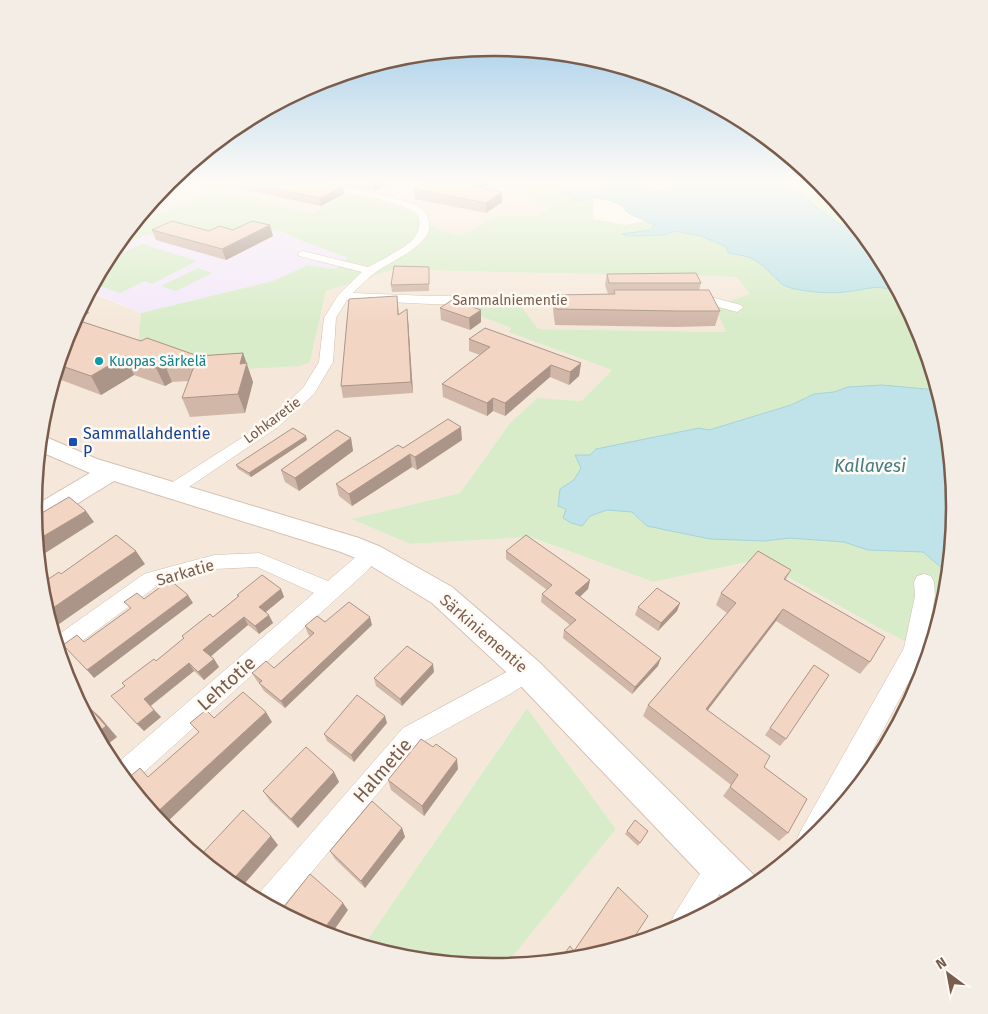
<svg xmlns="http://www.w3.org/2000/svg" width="988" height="1014" font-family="'Fira Sans',sans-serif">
<rect width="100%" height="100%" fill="#fdf6ec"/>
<path fill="#f5e8da" d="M168,183H503L550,209L537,216L495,217L460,236L442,231L400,206L349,193L311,214L217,189L138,223H134Z
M398,268L451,271L737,277L751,294L716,306L726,332L538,329L451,306L513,328L508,332L612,370L581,401L536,399L510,423L460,493L351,519L410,544L529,537L653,582L757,560L879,628L928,653L919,683L877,763L819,833L749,890L670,932L584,958L505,966L616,829L527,708L363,946L318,932L238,890L168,832L111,762L69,683L43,597L34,507L43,417L69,331L90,292L141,313L138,356L310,362L326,291Z"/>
<path fill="#f3e8fa" d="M254,226L284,232L297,239L349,258L335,269L308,265L273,281L141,313L90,291L114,248L143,236L180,228Z"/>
<path fill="#d8ecc9" d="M503,183H599L598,192L572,190L570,195L572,198L594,197L593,219L625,225L645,221L655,225L651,230L626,236L665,235L674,231L701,236L725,246L729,253C739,255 750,256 758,262C768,268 773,281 784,285C791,287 837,293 845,292C868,291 874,282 898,292L919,331L937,390L848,387L834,392L814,394L791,405L709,430L699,428L590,455H575L581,468L574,480L560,489L590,516L607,510L632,512L647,526L765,541L789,538L844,542L868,550L923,552L948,573L945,597L928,653L879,628L757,560L653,582L530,537L410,544L351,519L460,493L510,423L537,398L581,401L612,370L508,332L512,328L449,305L521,306L538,329L726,332L715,306L750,294L737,277L451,271L398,268L326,291L310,362L300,366L228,370L137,356L141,313L273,281L308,265L335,269L348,258L297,239L284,232L254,226L208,234L180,228L143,236L114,248L134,223H138L217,189L311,214L349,193L400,206L442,231L460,236L495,217L537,216L550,209Z
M784,183H817L829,193L858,228L842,226Z
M142,244L197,261L152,284L145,281L120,293L94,284L107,259Z
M198,268L212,273L176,291L161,286Z
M527,708L616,829L505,966L494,967L404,958L363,946Z"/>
<path fill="#bfe3e8" stroke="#a5d3da" d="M599,183H648H646L648,187L659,191L668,190L670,187L669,185L660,183H784L842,226L858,228L877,252L898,292C876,283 867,290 845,292C829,294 807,292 791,288C776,284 770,270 758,262C750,256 739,255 729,253L725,246L701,236L674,231L665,235L626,236L622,234L651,230L655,225L632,215L626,211L623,206L612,201L594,197L576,201L566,192L568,190L598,192Z
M882,385L937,390L945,418L954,507L948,573L923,552L868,550L844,542L789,538L765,541L710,539L647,526L632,512L607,510L590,516L582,526L571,523L563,518L566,509L558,506L560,489L574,480L581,468L575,455H590L596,449L699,428L709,430L791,405L814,394L834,392L848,387Z"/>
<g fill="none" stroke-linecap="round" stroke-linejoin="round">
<g stroke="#d1beb0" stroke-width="1">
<path id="street" d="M303,183C321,181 402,197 419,207C426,211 431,221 429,230C424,248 390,262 376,272C368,278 360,286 353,293L430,296H577L583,300L577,304H430L347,300L336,318L333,362L314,394L278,427L177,495L171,497L165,495L162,491L165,487L268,421L303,388L319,362L324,318L339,294L362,272L299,256L298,254L299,252L303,251L368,267C381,260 406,248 414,238C420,230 423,217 413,211C393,198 332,191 307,186Z
M691,296H707L741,305L743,308L737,312L707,304L687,303L685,300L687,297Z
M372,547L379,549L381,554L367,571L130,785L114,766L314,593L257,567L214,569L157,586L66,653L60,655L55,637L144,574L151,572L214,555L259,553L328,581L365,549Z
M924,574L931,576L934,582L935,596L925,650L922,657L844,803L819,833L799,849L796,841L800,832L904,648L915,596L914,582L917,576Z
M527,661L535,664L538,671L535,678L510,694L419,744L279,911L255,898L403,728Z
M721,852L731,856L735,866L709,912L672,931L670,925L674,915L711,856Z"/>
</g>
<g stroke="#d6c0b0" stroke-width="2">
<path id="secondary" d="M41,435L97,459L359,538L381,547L452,587L538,661L760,881L749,890L727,902L516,681L432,603L363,561L341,552L114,481L44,524L36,526L34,506L90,473L39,451Z"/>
</g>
<use href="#street" fill="#fff" fill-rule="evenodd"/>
<use href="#secondary" fill="#fff" fill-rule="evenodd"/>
</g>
<path fill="#d1b7a8" d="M192,183H208L202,185Z
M214,183H319L344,194L321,206Z
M323,183H389L375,191Z
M424,183H491L483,188L502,192V202L486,213L415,199L414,189Z
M152,230L209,231L233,230L273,236L226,260L156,240Z
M429,274V291L392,292L391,285Z
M607,274L701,283L699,290L720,311L715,326L674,327L555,325L553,310L554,295L608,294L605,285Z
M397,296L399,314L408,320L413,393L343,398L341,386Z
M440,308L481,310V322L470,330L441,320Z
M69,331L141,341L198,356L243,353L253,382L245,413L190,417L182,398L189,381L172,382L165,386L134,375L101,395L56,378L55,376Z
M469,339L581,363L579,376L569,385L550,377L505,416L493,411L487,416L443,397L442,384L480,355L469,351Z
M351,438L353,451L299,491L285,482L281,470Z
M307,440L251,477L238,469L236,465Z
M462,440L417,470L412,467L352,506L339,496L336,484L403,448Z
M506,551L590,580L588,589L580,597L658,666L632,694L563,638L564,630L570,625L541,602L542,594L547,590L506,559Z
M791,570L786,579L870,662L860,674L776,621L708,710L764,767L788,833L779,841L723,796L731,785L643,716L648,705L727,613L716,605L721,593Z
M281,589L284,597L266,612L273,623L259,634L248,625L210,656L214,659L219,667L204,680L194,671L151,706L161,717L144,731L125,686L184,639L182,636L213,617L238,597L237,595Z
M680,603L677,611L658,631L635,615L638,607Z
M325,622L372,625L285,708L264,691L259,683L257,681L252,673L274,668L310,636L308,634L305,626Z
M814,665L786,739L780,746L765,735Z
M434,672L402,706L376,686L374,678Z
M387,723L354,762L327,741L324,734Z
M458,769L424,816L391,790L388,780Z
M334,772L339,782L298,828L270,801L263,791Z
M402,828L405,837L365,888L335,859L330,851Z
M627,831H648L638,846L625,834Z"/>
<path fill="#aa9588" d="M376,183H389L375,191L374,184Z
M476,183H491L471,196V186Z
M343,186L344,194L321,206L320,198Z
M502,192V202L486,213V203Z
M270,225L273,236L226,260L222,249Z
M84,302L89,313L74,321Z
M407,309L408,320L413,393L411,382Z
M481,310V322L470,330L469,318Z
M243,353L253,382L245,413L238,394L240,364Z
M125,356L134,375L101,395L91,376Z
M164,363L172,382L165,386L156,368Z
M581,363L579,376L569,385L570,372Z
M551,365L550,377L505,416V403Z
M493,398V411L487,416V403Z
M461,427L462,440L417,470L415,457Z
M306,436L307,440L251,477L249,473Z
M351,438L353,451L299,491L295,478Z
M410,454L412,467L352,506L349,494Z
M38,467L41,472L37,474Z
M86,511L94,522L39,557L37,540Z
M136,551L145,564L52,629L47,612Z
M590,580L588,589L574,602L575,593Z
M281,589L284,597L262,615L259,607Z
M188,595L193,603L94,678L87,670Z
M680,603L677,611L658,631L661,623Z
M783,609L776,621L700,720L706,709Z
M269,615L273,623L259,634L255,626Z
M244,617L248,625L209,658L203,650Z
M370,617L372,625L285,708L281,701Z
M661,658L658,666L632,694L635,687Z
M214,659L219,667L204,680L198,672Z
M189,663L194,671L150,706L144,699Z
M433,664L434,672L402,706L400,699Z
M88,706L100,717L117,737L103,748L96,734Z
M154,710L161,717L144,731L137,724Z
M266,712L272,722L163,826L154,815Z
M385,716L387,723L354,762L351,755Z
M457,759L458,769L424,816L422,806Z
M334,772L339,782L298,828L291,819Z
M402,828L405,837L365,888L361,881Z
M271,836L278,845L239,890H238L230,883Z
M343,903L348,910L330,936L321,933Z"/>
<path fill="#f3d5c3" stroke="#aa9588" d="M246,183H319L343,186L320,198Z
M424,183H476L471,186L502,192L486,203L414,189Z
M172,221L209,231L219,226L233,230L252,221L270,225L222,249L152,230Z
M394,266L429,267V284L391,285Z
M696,273L701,283H609L607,274Z
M614,290H709L720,311H677L556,309L554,295L615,294Z
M397,296L398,315L407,309L411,382L341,386L349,299Z
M452,300L481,310L469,318L440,308Z
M83,322L141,341L147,338L198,356L243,353L240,364L247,363L238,394L182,398L196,361L164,363L156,368L125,356L91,376L59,365L63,349L74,343L66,340L70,328Z
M485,328L581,363L570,372L551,365L505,403L493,398L487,403L442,384L490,347L469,339Z
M448,419L461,427L415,457L410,454L349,494L336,484L398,445L403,448Z
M293,428L306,436L249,473L236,465Z
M337,430L351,438L295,478L281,470Z
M69,497L86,511L37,540L35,517Z
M116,535L136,551L47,612L43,597L41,584L59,572L61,574Z
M526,535L590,580L575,593L661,658L635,687L564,630L576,620L542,594L552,585L506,551Z
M758,551L791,570L784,579L885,637L870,662L783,609L706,709L770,756L764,767L807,799L788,833L730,787L738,775L648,705L736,603L721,593Z
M262,575L281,589L259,607L269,615L255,626L244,617L203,650L214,659L198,672L189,663L144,699L154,710L137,724L111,696L125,686L122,683L154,659L156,661L184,638L182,636L210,614L213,617L239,596L237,595Z
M170,580L188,595L87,670L63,645L77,635L84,642L131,608L124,602L137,593L144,599Z
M657,588L680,603L661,623L638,607Z
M349,602L370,617L281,701L259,683L262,681L252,673L266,661L274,668L314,633L305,626L317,616L325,622Z
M407,646L433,664L400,699L374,678Z
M814,665L829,675L786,739L770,728Z
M243,692L266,712L154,815L126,780L140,768L148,777L199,732L190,723L206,710L214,718Z
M357,695L385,716L351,755L324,734Z
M88,706L106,726L96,734L83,710Z
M421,739L433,747L436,744L457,759L422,806L388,780Z
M306,747L334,772L291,819L263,791Z
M372,801L402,828L361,881L330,851Z
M243,810L271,836L230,883L199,857Z
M635,820L648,831L640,843L627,831Z
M310,874L343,903L321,933L318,932L280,912Z
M618,887L648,916L629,945L584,958L559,961L570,946L574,951Z"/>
<linearGradient id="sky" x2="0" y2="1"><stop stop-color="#97c7e8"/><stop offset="0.56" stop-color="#fefbf6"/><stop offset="1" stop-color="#fefbf6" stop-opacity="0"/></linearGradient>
<rect width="988" height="324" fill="url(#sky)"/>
<circle fill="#0f9aa8" stroke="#fffaf3" stroke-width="2" cx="99" cy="361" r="5"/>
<rect fill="#1a4fb4" stroke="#fffaf3" stroke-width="2" x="68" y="437" width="10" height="10" rx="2.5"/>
<g text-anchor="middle" stroke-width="5" stroke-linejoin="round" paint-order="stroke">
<g font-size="14" fill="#7a5c4d" stroke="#fffaf3">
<text x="510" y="305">Sammalniementie</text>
<text transform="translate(272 420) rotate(-37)" y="5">Lohkaretie</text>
</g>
<g font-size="14" fill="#0d838f" stroke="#fffaf3" text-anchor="start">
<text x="109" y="366">Kuopas Särkelä</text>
</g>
<g font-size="16" fill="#164399" stroke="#fffaf3" text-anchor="start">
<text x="83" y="439">Sammallahdentie<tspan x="83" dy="18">P</tspan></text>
</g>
<g font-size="16" fill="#7a5c4d" stroke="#fffaf3">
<text transform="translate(185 572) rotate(-16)" y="6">Sarkatie</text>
<text transform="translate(484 633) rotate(41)" y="6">Särkiniementie</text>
</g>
<g font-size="18" font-style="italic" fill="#437c86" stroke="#fffaf3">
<text x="870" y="472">Kallavesi</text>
</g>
<g font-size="19" fill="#7a5c4d" stroke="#fffaf3">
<text transform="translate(226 683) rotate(-42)" y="7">Lehtotie</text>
<text transform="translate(382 770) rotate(-49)" y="7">Halmetie</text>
</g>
</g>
<path d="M0 0H988V1014H0ZM493 56H495A451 451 0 0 1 946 507V507A451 451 0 0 1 495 958H493A451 451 0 0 1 42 507V507A451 451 0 0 1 493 56Z" fill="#f4ede6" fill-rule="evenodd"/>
<path fill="none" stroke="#7a5c4d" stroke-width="2.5" d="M493 56H495A451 451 0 0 1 946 507V507A451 451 0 0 1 495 958H493A451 451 0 0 1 42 507V507A451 451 0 0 1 493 56Z"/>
<g transform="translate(948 974) rotate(328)" stroke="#fffaf3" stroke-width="4" paint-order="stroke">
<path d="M0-4L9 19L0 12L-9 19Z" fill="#7a5c4d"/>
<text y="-8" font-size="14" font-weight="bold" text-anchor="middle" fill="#7a5c4d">N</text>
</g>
</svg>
